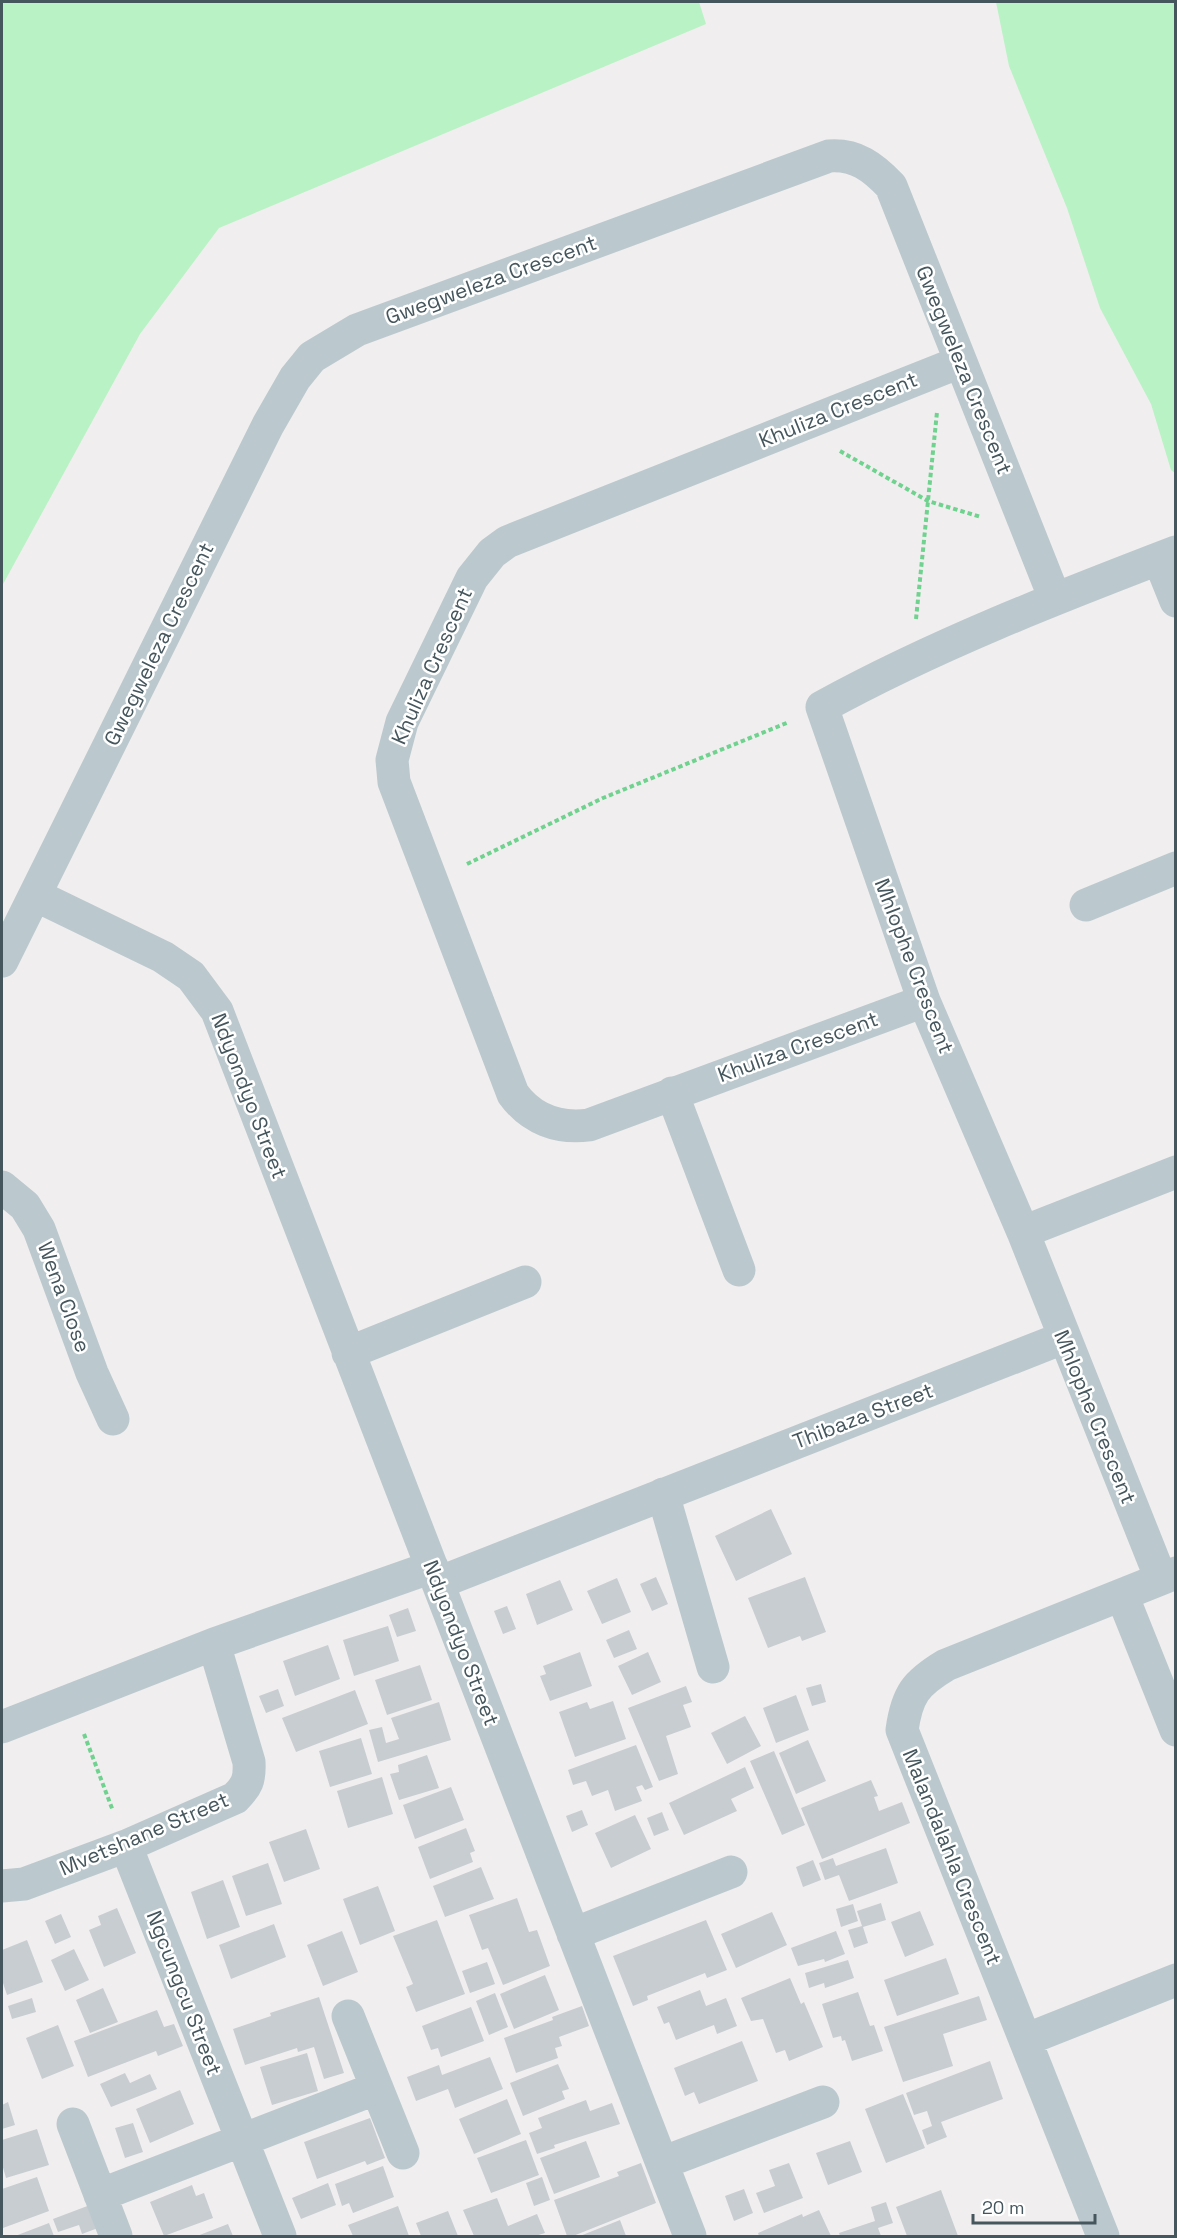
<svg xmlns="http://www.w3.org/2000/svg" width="1177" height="2238" font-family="'Space Grotesk',sans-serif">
<rect width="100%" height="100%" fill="#f1eeef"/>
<path fill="#b9f2c5" d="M2,2H699L706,24L219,228L140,334L2,586Z
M996,2H1175V473L1171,470L1151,404L1100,308L1067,208L1009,66Z"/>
<path fill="#c8cdd1" d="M771,1509L792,1554L736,1581L715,1536Z
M656,1577L668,1604L652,1611L640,1584Z
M805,1577L826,1632L802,1641L800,1636L768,1648L748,1598Z
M617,1578L631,1612L602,1624L587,1591Z
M560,1580L573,1610L537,1625L526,1594Z
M507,1606L516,1629L503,1634L494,1611Z
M408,1608L416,1631L397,1637L389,1615Z
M388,1626L399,1661L354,1676L343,1640Z
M629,1630L637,1649L614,1658L606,1640Z
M328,1645L340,1679L295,1696L283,1661Z
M580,1652L592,1686L550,1701L540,1676L546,1674L543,1666Z
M648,1652L661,1682L632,1695L618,1666Z
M420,1665L432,1700L387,1715L375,1680Z
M821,1684L826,1702L812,1706L806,1688Z
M686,1686L692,1702L683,1705L691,1727L666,1736L678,1774L659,1781L628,1708Z
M278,1689L284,1706L266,1713L259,1696Z
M355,1690L368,1724L296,1752L282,1718Z
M796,1695L809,1730L776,1743L763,1708Z
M613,1701L626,1739L575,1757L559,1712L587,1702L590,1709Z
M439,1702L451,1740L378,1762L369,1730L382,1727L386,1743L399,1739L391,1718Z
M745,1716L761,1746L727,1764L711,1733Z
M361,1738L372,1774L330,1787L319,1751Z
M808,1740L826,1781L796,1794L779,1753Z
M636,1745L653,1787L645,1790L642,1785L636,1787L642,1801L615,1811L608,1790L592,1796L586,1781L573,1785L568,1770Z
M774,1751L805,1825L782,1835L750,1761Z
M427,1755L439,1788L399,1800L390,1774L399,1772L398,1765Z
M745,1767L754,1788L731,1799L737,1811L684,1835L669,1803Z
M382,1777L393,1814L348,1828L337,1791Z
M871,1780L878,1796L874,1797L879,1811L902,1802L910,1823L822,1859L801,1808Z
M451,1787L464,1820L415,1839L403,1805Z
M582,1810L588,1825L572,1832L566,1816Z
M662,1812L669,1830L654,1836L647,1818Z
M635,1815L651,1849L611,1868L595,1833Z
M466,1828L475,1851L470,1853L473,1862L430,1879L418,1847Z
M306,1829L320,1869L284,1882L269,1842Z
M886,1848L898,1883L849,1901L839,1875L825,1880L819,1863L833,1858L836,1866Z
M813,1860L821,1880L803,1887L796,1867Z
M268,1863L282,1904L246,1916L232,1876Z
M481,1867L494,1899L445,1917L433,1886Z
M223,1880L240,1927L207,1939L191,1892Z
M378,1886L395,1931L360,1945L343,1899Z
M517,1898L529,1932L537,1930L550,1966L503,1985L488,1948L482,1950L469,1915Z
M881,1903L886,1920L863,1927L868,1943L854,1948L848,1930L862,1926L857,1911Z
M853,1904L858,1921L841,1927L836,1909Z
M117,1908L136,1953L104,1967L89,1930L101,1925L98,1916Z
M920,1911L934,1945L905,1957L891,1922Z
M772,1912L787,1945L736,1968L721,1934Z
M61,1914L71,1937L55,1944L45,1921Z
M437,1920L465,1994L416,2012L406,1987L413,1984L393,1936Z
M706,1920L727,1970L707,1978L705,1973L647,1996L648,2000L633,2006L613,1956Z
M274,1924L286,1957L231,1979L219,1945Z
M342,1931L358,1972L323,1986L307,1945Z
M836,1931L845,1954L825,1962L824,1959L798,1966L791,1948Z
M27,1940L43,1982L7,1995L2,1980V1950Z
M74,1949L89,1980L65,1991L51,1960Z
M946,1958L959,1994L897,2016L884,1980Z
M848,1960L854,1978L825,1988L824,1983L809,1988L805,1973Z
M487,1962L495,1984L470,1993L462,1971Z
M545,1975L559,2010L514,2029L500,1994Z
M790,1978L801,2004L804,2002L823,2047L789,2061L785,2050L776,2053L763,2019L751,2021L741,1998Z
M103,1988L118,2022L90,2033L76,2000Z
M700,1990L706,2006L726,1998L737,2026L717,2034L714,2025L676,2040L669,2022L664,2024L657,2007Z
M858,1992L870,2026L874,2025L883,2051L852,2061L845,2040L842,2041L841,2036L833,2038L822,2004Z
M495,1993L508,2027L489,2035L476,2001Z
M979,1996L987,2020L943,2034L953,2066L903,2082L884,2027Z
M319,1997L344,2073L324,2079L314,2047L298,2052L297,2048L245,2065L233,2029L271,2016L270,2013Z
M32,1998L36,2012L12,2019L8,2006Z
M582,2006L589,2026L559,2037L562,2046L555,2048L558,2058L516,2073L504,2038L553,2020L552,2017Z
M471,2007L484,2041L441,2057L438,2048L431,2050L422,2026Z
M157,2010L164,2027L174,2024L183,2046L158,2056L156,2051L88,2077L74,2041Z
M58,2025L74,2066L42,2079L26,2038Z
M742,2041L758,2081L699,2104L694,2092L685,2096L674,2068Z
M307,2053L318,2091L272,2105L260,2067Z
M490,2057L503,2089L455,2108L448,2089L416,2101L407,2077L439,2065L442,2075Z
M990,2061L1003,2099L941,2122L947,2137L927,2145L922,2130L932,2126L927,2111L914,2115L906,2093Z
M558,2064L569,2089L562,2091L565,2099L523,2116L510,2083Z
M125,2073L130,2083L150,2074L157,2089L111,2107L100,2084Z
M180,2090L194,2124L150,2143L136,2109Z
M903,2094L925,2148L886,2163L865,2109Z
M507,2099L521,2134L474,2154L459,2119Z
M586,2100L590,2111L612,2103L620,2124L554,2145L555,2148L537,2154L529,2133L542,2128L538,2118Z
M8,2102L15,2125L2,2129V2105Z
M370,2118L385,2158L367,2165L365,2161L317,2179L304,2142Z
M133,2123L143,2152L125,2158L115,2128Z
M37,2129L49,2165L6,2178L2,2164V2140Z
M526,2140L539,2175L491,2193L477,2158Z
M586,2141L600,2177L554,2194L540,2158Z
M850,2141L862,2172L828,2185L816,2153Z
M641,2163L656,2203L573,2236H567L554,2200L619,2176L617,2172Z
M789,2163L803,2198L764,2213L756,2193L775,2186L769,2170Z
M383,2166L394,2197L353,2213L349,2203L342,2206L335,2184Z
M37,2177L49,2211L3,2228L2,2189Z
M542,2177L550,2200L534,2206L526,2183Z
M328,2183L336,2205L301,2219L292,2198Z
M192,2185L196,2196L204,2193L213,2218L164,2236L150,2202Z
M744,2189L753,2213L734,2221L725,2196Z
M941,2190L958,2236H907L896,2207Z
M497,2198L508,2226L537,2214L545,2233L535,2236H474L463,2210Z
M886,2202L893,2223L878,2228L881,2236H840L839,2233L875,2221L871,2207Z
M90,2205L98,2228L82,2234L79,2225L58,2232L53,2219Z
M398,2206L409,2236H353L348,2225Z
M819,2210L831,2236H759L758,2233L802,2214L803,2217Z
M448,2211L458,2236H421L416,2223Z
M620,2220L626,2236H580Z
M49,2223L54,2236H15Z
M228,2224L233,2236H197Z"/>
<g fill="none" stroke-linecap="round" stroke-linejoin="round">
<path stroke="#6fd28f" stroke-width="4" stroke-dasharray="4.5 3" stroke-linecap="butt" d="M840,451L928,501L981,517
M916,619L937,412
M467,864L603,798L789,722
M84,1734L113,1811"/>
<path stroke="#bbc9ce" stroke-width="33" d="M1159,559L1176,601
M35,895L163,957L191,976L217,1011L690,2236
M1086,905L1176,868
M2,961L268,425L295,378L312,357L357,330L829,156C856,154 873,167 891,186L1055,599
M924,1001L589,1125C558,1129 531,1119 513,1094L394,782L392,760L402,722L472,578L492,553L507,542L960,362
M672,1093L739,1270
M2,1187L25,1206L39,1229L92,1373L113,1419
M1023,1232L1176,1172
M348,1353L525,1282
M663,1494L713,1667
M1161,1579L1023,1232L924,1001L822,707C935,645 1056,598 1176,552
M438,1583L1063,1338
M1122,1595L1176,1730
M214,1644L432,1567
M2,1727L214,1644L249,1762C250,1780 247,1786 235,1798L126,1846L24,1884L2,1886
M126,1846L280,2236
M573,1934L731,1872
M348,2016L403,2153
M1025,2040L1176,1980
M73,2124L116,2236
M662,2163L823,2102
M100,2195L377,2088
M1103,2236L902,1730C907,1694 916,1683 946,1665L1176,1573"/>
</g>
<g text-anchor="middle" stroke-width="5" stroke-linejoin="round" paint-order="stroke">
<g font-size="21" fill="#45565d" stroke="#fff">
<text transform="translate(491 280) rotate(-20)" y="7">Gwegweleza Crescent</text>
<text transform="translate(964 370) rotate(68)" y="7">Gwegweleza Crescent</text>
<text transform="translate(838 410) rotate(-22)" y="7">Khuliza Crescent</text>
<text transform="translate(159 644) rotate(-64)" y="7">Gwegweleza Crescent</text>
<text transform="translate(432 666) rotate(-66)" y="7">Khuliza Crescent</text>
<text transform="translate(914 966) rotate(69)" y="7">Mhlophe Crescent</text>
<text transform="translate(798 1047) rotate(-20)" y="7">Khuliza Crescent</text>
<text transform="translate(249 1096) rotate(69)" y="7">Ndyondyo Street</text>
<text transform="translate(64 1297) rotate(70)" y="7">Wena Close</text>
<text transform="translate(863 1416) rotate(-21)" y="7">Thibaza Street</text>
<text transform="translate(1095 1417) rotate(68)" y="7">Mhlophe Crescent</text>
<text transform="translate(461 1643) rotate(69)" y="7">Ndyondyo Street</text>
<text transform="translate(144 1834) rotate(-23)" y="7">Mvetshane Street</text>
<text transform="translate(952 1857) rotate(68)" y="7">Malandalahla Crescent</text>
<text transform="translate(184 1993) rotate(69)" y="7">Ngcungcu Street</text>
</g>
</g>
<rect width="1177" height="2238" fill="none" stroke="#45565d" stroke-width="6"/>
<path d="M973 2214v9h122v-9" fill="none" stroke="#45565d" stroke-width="3"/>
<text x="982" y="2214" font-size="18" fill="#45565d" stroke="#ffffff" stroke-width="4.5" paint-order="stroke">20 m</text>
</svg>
